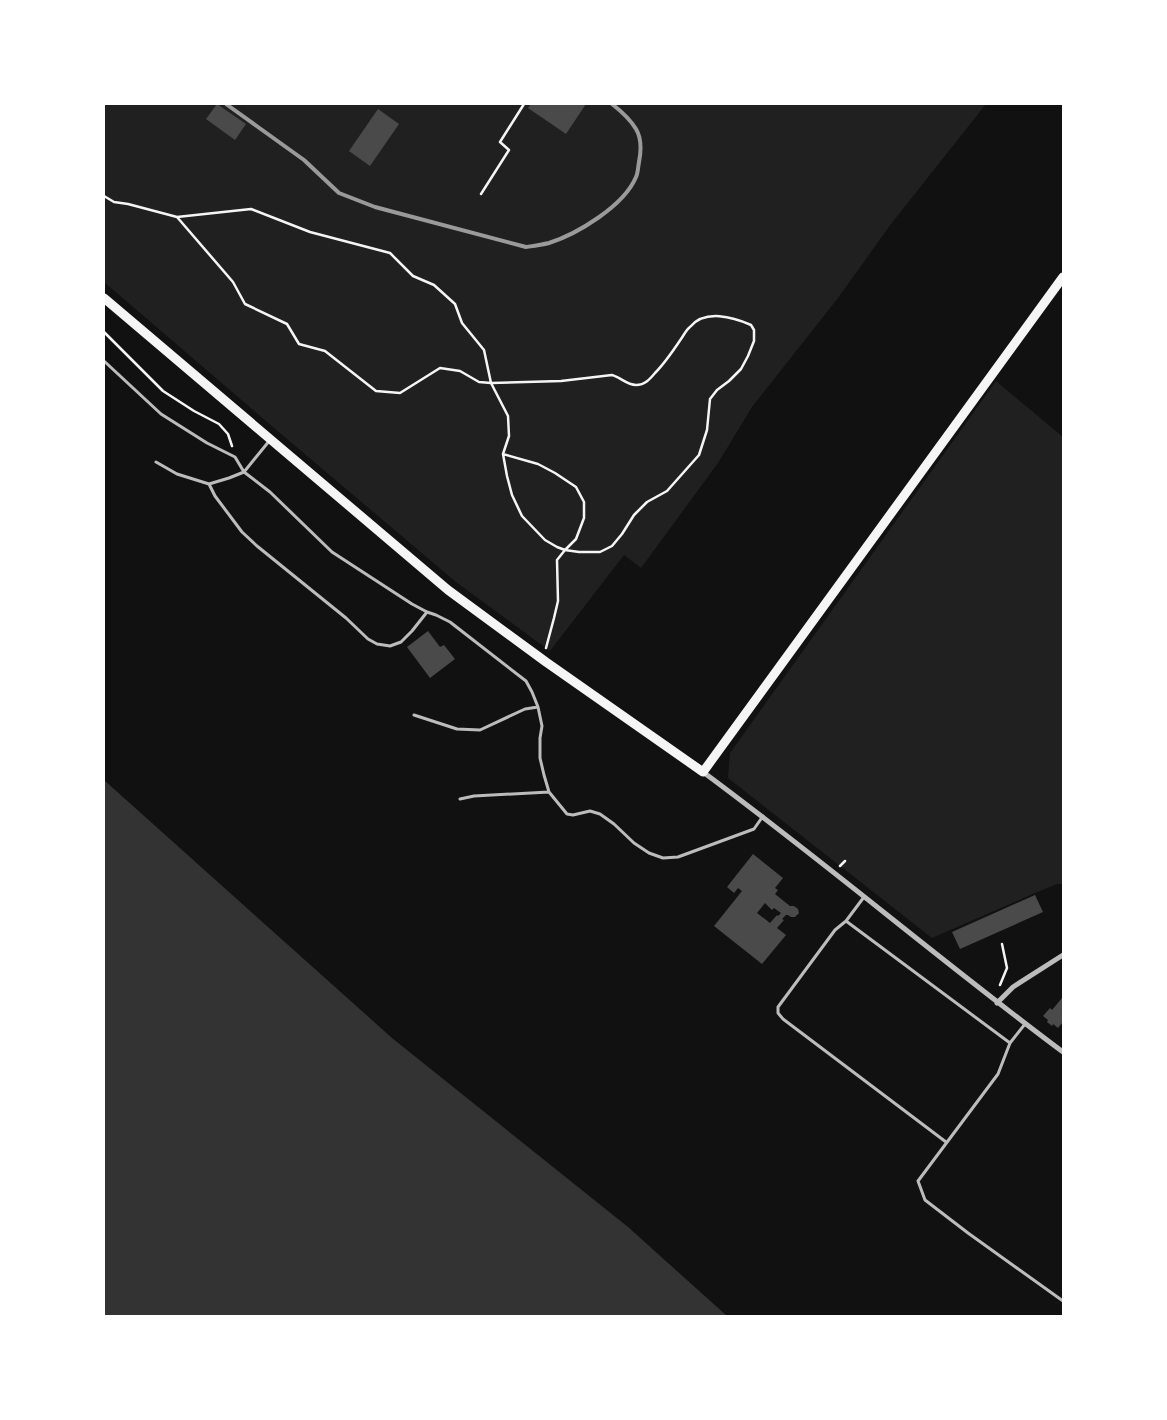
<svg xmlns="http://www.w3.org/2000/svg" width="1167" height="1420" font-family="Bitter,serif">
<rect width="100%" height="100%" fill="#111"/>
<path fill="#202020" d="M104,104H986L891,224L838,298L752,407L718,463L641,568L624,555L550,651L456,582L274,428L104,282Z
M996,381L1063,437V884H1057L1035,893L932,938L728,778L730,753Z"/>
<path fill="#333" d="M104,780L392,1038L628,1227L727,1316H104Z"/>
<path fill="#4a4a4a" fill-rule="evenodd" d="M217,104L246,124L235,140L206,119Z
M531,104H586L566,134L528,108Z
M378,109L399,124L370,166L349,151Z
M428,631L440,647L444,645L455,659L430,678L407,647Z
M753,854L783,878L775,888L778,890L775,894L790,906H794L798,909L799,913L795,917H791L788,915H786L782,919L784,920L777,928L786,935L762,964L714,926L742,891L738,888L734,893L727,887ZM765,903L772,910L774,908L781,913L778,916L777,915L770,923L757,913Z
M1035,895L1043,912L960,949L952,932Z
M1062,998L1063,999V1022L1058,1028L1053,1024L1052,1026L1047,1022L1048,1020L1043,1016L1050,1008L1052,1010Z"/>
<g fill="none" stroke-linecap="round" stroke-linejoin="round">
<path stroke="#f5f5f5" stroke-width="2.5" d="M481,194L509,150L500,142L524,104
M104,196L114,202L128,204L177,217L233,282L245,304L287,324L299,344L325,351L376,391L400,393L440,368L460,371L479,382L491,383L508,416L509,436L503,454L507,476L512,495L522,516L545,540L557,547L565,550L557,560L558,601L554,618L546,648
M177,217L251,209L310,232L390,253L413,276L434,285L455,304L462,323L484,350L491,383L561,381L612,375C620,377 627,385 636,385C645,385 650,379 655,373C665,363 673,351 681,339C684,335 686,330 690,327C705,309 733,317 751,325L754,330V341L748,356L741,369L729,381L717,390L710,399L707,430L699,455L667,491L647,502L634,515L622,534L612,546L600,552H579L565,550
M104,332L163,391L194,411L219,424L228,434L232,446
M503,454L538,464L555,473L576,487L584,502V518L576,539L565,550
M840,866L845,861
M1000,985L1007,968L1002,944"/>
<path stroke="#bcbcbc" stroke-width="3" d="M104,361L161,414L207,443L235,457L244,472L270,492L332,552L412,604L427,612L436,615L450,622L526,681L532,692L538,707L542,726L540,738V758L544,775L549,792L567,814L573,815L590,811L600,814L614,824L634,843L649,853L663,858L678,857L754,829L763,816
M156,462L177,474L209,484L229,478L244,472L270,440
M209,484L215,496L242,532L257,546L346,618L368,639L377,644L390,646L401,642L412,631L427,612
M414,715L457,729L480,730L525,709L538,707
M460,799L474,796L549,792
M864,897L846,921L835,930L778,1007V1013L783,1019L946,1142
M846,921L1010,1043
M1025,1024L1010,1043L998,1074L918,1181L925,1200L968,1233L1063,1301"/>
<path stroke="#bcbcbc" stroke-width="5" d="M703,772C825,862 941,961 1063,1052
M997,1003L1013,987L1063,955"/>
<path stroke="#f5f5f5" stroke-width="9" d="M104,298L448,590L546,662L703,772L1063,277"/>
<path stroke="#9a9a9a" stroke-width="4" d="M226,104L304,160L339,193L375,207L526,247C533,246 541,245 549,243C577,234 624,206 636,177C638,173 638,167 639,162C641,152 642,139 636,129C630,119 621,111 612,104"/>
</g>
<rect width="1167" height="1420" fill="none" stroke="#ffffff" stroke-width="210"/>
</svg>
